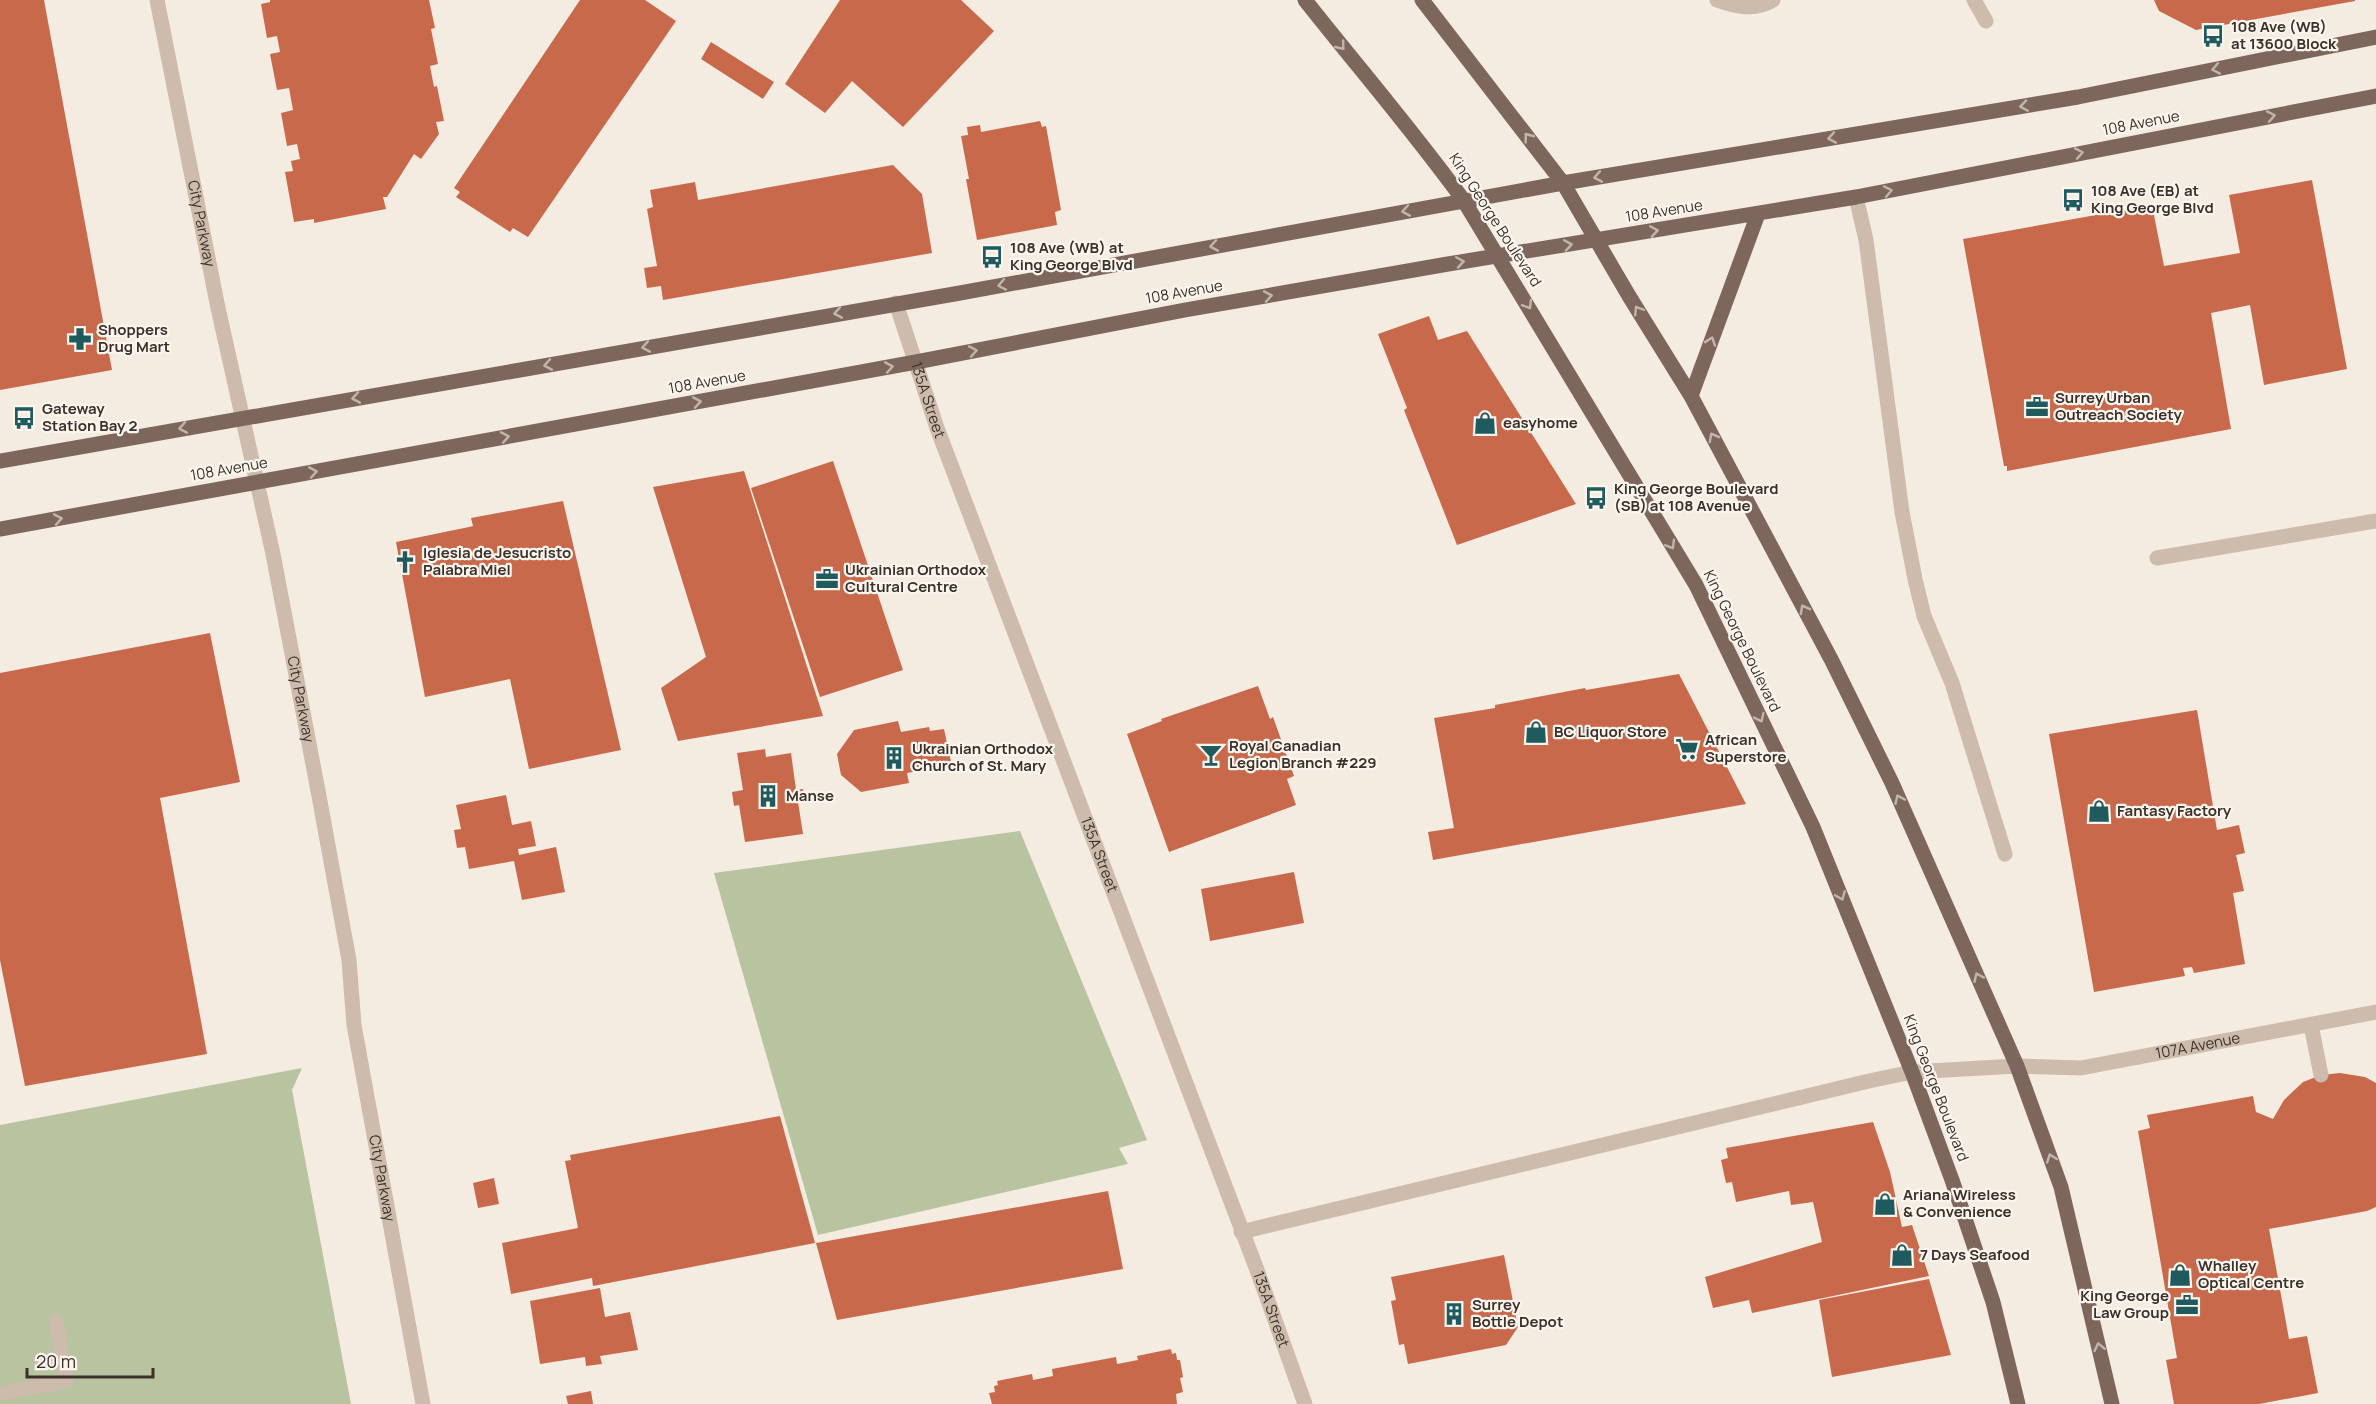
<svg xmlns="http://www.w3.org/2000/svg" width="2376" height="1404" font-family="Manrope,sans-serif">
<rect width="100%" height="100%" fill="#f4ebe1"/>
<path fill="#b8c4a0" d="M1020,831L1147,1140L1119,1148L1128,1164L818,1235L714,873Z
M302,1068L292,1090L351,1404H0V1125Z"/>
<path fill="#c8694b" d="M0,0H44L112,370L0,390Z
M270,0H429L435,28L431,29L438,64L430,66L434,87L437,86L444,121L436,122L439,134L421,159L414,154L387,197H383L386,209L314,223V219L294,222L285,172L293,171L291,161L300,159L297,144L287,146L281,113L293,110L289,88L277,90L270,54L280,52L277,36L267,38L261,4L270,2Z
M580,0H645L676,21L528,237L513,228L510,232L456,197L460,192L454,188Z
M840,0H961L994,31L903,127L852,81L825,113L785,84Z
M2154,0H2355V1L2196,30L2159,11Z
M711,42L774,82L763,99L701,59Z
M1040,121L1042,127L1046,126L1061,210L1055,212L1057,225L977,240L966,179H969L961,136L968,135L967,127L980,125L981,132Z
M893,165L922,194L932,253L663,300L661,286L647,288L644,268L657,266L647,209L653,207L650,190L695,182L698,200Z
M2312,180L2347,369L2264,385L2250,305L2211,313L2231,429L2007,471V466H2004L1963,239L2152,205L2164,266L2240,253L2229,195Z
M1429,316L1438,340L1467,331L1576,504L1457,545L1404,410L1407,408L1378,334Z
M833,461L903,670L820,697L751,488Z
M744,471L823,716L678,741L661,688L706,657L653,487Z
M563,501L621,750L529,769L510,679L425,697L396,542L469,527L473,526L471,518Z
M210,633L240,782L160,798L207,1054L25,1086L0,960V673Z
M1679,674L1746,804L1433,860L1428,832L1454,828L1434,718L1495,708V705L1585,688L1586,690Z
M1258,686L1270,719L1273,717L1294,776L1287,779L1296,805L1169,852L1127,734L1162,721L1161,719Z
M2197,710L2217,830L2239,825L2245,853L2236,855L2244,891L2233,893L2245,964L2194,973L2192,967L2183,968L2185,976L2094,992L2049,734Z
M898,721L901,732L929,727L930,731L944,729L951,762L937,764V768L907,773L909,783L861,792L841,775L837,754L854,730Z
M765,749L766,757L791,753L796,790L803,789L805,801L798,802L803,834L745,842L739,805L734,806L732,792L743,790L737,753Z
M506,795L512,825L531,821L536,846L518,849L519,855L556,847L565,892L522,900L514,861L469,869L465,847L457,848L454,830L461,829L456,805Z
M1294,872L1304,923L1210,941L1201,889Z
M2340,1073L2365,1077L2376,1083V1207L2367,1211L2269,1229L2289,1339L2307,1336L2318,1393L2259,1404H2174L2166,1360L2177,1358L2138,1131L2150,1128L2147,1115L2253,1096L2256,1112L2273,1119L2284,1100L2303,1082L2321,1075Z
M780,1116L815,1243L593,1286L592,1278L511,1294L502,1243L578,1228L565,1161L571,1160L570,1155Z
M1873,1122L1890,1172L1902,1227L1912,1225L1929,1276L1752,1313L1749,1300L1713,1308L1705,1277L1822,1242L1813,1202L1791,1205L1789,1191L1736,1202L1732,1182L1726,1183L1721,1160L1728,1158L1726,1148Z
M494,1178L499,1204L478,1208L473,1183Z
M1108,1191L1123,1269L837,1320L816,1243Z
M1504,1255L1518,1327L1506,1345L1408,1364L1404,1344L1399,1345L1391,1301L1396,1300L1391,1277Z
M1929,1279L1951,1355L1832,1377L1819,1300Z
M600,1288L605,1317L630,1312L638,1350L600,1356L602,1364L586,1366L585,1357L540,1364L530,1301Z
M1171,1349L1172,1354L1176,1353L1177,1360H1180L1183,1377L1180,1378L1183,1392L1176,1394L1177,1404H992L989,1393L995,1392L994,1386L998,1385L997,1381L1032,1374L1033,1380L1053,1376L1052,1369L1116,1357L1117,1364L1138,1360L1137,1356Z
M591,1391L593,1404H568L566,1396Z"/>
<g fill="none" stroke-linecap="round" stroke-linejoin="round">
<g stroke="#cdbbac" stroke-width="15">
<path id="s1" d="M157,0L218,308L273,554L319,796L349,960L354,1025L423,1404"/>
<path d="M1717,0C1736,7 1756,11 1773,0"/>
<path d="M1974,0L1986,21"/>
<path d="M1856,197L1866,240L1902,512L1915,579L1924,616L1952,683L2005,854"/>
<path id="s2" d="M896,303L937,428L1257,1270L1305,1404"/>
<path d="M2157,558L2376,521"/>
<path d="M2311,1025L2321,1075"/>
<path id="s3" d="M1241,1232L1869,1081L1912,1072L2017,1066L2081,1068L2376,1012"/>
<path d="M0,1393L66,1381L56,1322"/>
</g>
<path stroke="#7d675c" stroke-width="15" d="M1305,0C1358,67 1414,132 1464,201L1696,585L1813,827L1912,1072L1952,1180L1993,1302L2018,1404
M1422,0L1563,183L1629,296L1691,396L1832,661L1892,783L2017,1066L2061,1187L2112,1404
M1691,396L1758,214
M0,461L960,293L1563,183L2078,97L2376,37
M0,529L916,362L1185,310L1448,264L1856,197L2376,96"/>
</g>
<defs><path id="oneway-chevron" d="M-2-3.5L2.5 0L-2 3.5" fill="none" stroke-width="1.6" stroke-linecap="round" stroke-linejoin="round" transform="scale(1.5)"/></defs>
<g stroke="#c2b5ac">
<use href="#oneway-chevron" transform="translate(1341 46) rotate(51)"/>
<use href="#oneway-chevron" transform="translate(2216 69) rotate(169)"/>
<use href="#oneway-chevron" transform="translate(2024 106) rotate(171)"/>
<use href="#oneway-chevron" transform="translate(2271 116) rotate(-11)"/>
<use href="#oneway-chevron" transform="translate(1528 137) rotate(-127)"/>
<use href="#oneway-chevron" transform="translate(1832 138) rotate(170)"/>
<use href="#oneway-chevron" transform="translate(2079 153) rotate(-11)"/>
<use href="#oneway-chevron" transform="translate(1598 177) rotate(170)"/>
<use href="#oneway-chevron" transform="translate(1888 191) rotate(-11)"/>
<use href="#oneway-chevron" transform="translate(1406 211) rotate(170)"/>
<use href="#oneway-chevron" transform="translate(1654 231) rotate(-9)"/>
<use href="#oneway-chevron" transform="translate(1568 245) rotate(-9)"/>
<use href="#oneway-chevron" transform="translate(1214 246) rotate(170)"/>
<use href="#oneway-chevron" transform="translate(1460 262) rotate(-9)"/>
<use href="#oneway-chevron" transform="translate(1002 285) rotate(169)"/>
<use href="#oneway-chevron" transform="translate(1268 296) rotate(-10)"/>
<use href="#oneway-chevron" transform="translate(1528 305) rotate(59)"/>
<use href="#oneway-chevron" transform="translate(1638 310) rotate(-122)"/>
<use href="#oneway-chevron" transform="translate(838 313) rotate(170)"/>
<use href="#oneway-chevron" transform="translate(1711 341) rotate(-71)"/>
<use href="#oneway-chevron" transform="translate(646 347) rotate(170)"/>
<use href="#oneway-chevron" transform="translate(973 351) rotate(-11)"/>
<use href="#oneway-chevron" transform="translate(548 365) rotate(170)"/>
<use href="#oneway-chevron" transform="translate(889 367) rotate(-10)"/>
<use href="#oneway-chevron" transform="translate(356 398) rotate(170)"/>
<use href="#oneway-chevron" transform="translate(697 402) rotate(-10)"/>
<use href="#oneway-chevron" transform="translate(183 428) rotate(170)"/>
<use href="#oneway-chevron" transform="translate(505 437) rotate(-10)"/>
<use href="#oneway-chevron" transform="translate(1713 437) rotate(-118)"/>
<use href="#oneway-chevron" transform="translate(313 472) rotate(-10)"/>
<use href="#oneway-chevron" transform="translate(58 519) rotate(-10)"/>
<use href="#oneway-chevron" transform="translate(1671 545) rotate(59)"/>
<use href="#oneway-chevron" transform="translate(1804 609) rotate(-118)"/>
<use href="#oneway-chevron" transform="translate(1760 718) rotate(64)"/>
<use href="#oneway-chevron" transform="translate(1899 799) rotate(-114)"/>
<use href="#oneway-chevron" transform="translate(1841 896) rotate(68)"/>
<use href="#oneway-chevron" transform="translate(1978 977) rotate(-114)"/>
<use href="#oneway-chevron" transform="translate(2051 1158) rotate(-110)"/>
<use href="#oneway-chevron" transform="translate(2099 1347) rotate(-103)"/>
</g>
<defs>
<g id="bus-bare" transform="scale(1.8)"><path d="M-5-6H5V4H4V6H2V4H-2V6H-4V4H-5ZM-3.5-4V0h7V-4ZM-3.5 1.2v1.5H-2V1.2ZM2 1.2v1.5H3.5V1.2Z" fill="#1f5a5e" stroke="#fbf5ee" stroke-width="2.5" paint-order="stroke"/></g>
<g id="pharmacy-bare" transform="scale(1.8)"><path d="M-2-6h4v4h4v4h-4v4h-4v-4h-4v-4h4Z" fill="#1f5a5e" stroke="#fbf5ee" stroke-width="2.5" paint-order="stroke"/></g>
<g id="office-bare" transform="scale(1.8)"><path d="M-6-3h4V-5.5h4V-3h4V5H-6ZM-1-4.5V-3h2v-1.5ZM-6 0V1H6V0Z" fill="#1f5a5e" stroke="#fbf5ee" stroke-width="2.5" paint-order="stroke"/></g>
<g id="shop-bare" transform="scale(1.8)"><path d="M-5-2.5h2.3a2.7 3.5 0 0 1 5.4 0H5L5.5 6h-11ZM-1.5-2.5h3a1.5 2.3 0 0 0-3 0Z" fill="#1f5a5e" stroke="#fbf5ee" stroke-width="2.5" paint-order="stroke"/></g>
<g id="church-bare" transform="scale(1.8)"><path d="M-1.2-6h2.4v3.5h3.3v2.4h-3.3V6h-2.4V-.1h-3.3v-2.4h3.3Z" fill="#1f5a5e" stroke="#fbf5ee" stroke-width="2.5" paint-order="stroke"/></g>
<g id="supermarket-bare" transform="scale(1.8)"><path d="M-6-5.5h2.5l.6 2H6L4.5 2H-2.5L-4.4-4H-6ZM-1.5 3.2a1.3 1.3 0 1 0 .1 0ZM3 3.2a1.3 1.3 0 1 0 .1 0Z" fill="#1f5a5e" stroke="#fbf5ee" stroke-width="2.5" paint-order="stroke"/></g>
<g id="bar-bare" transform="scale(1.8)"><path d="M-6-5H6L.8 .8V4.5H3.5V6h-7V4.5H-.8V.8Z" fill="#1f5a5e" stroke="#fbf5ee" stroke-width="2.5" paint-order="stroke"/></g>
<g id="building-bare" transform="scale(1.8)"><path d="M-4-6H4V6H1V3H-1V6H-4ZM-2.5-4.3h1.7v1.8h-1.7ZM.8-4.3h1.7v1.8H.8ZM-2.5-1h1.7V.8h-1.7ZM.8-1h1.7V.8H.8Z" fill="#1f5a5e" stroke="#fbf5ee" stroke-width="2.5" paint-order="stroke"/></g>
</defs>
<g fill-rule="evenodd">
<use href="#bus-bare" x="2213" y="36"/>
<use href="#bus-bare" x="2073" y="200"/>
<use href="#bus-bare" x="992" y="257"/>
<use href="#pharmacy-bare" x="80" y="339"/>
<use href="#office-bare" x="2037" y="407"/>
<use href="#bus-bare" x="24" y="418"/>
<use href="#shop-bare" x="1485" y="423"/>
<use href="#bus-bare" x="1596" y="498"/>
<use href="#church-bare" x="405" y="562"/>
<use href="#office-bare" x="827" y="579"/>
<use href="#shop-bare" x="1536" y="732"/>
<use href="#supermarket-bare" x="1687" y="749"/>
<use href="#bar-bare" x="1211" y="755"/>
<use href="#building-bare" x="894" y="758"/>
<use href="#building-bare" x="768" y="796"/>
<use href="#shop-bare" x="2099" y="811"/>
<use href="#shop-bare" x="1885" y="1204"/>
<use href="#shop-bare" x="1902" y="1255"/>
<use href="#shop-bare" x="2180" y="1275"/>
<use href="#office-bare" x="2187" y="1305"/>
<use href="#building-bare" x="1454" y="1314"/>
</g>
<g text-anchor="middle" stroke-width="4.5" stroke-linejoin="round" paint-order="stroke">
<g font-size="15" font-weight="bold" fill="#3b302b" stroke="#fbf5ee" text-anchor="start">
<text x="2231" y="32">108 Ave (WB)<tspan x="2231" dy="17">at 13600 Block</tspan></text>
<text x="2091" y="196">108 Ave (EB) at<tspan x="2091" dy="17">King George Blvd</tspan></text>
<text x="1010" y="253">108 Ave (WB) at<tspan x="1010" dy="17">King George Blvd</tspan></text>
<text x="98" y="335">Shoppers<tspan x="98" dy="17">Drug Mart</tspan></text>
<text x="2055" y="403">Surrey Urban<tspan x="2055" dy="17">Outreach Society</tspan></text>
<text x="42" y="414">Gateway<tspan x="42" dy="17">Station Bay 2</tspan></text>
<text x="1503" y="428">easyhome</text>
<text x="1614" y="494">King George Boulevard<tspan x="1614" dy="17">(SB) at 108 Avenue</tspan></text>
<text x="423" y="558">Iglesia de Jesucristo<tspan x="423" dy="17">Palabra Miel</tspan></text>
<text x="845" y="575">Ukrainian Orthodox<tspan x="845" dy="17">Cultural Centre</tspan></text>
<text x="1554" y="737">BC Liquor Store</text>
<text x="1705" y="745">African<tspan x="1705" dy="17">Superstore</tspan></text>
<text x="1229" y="751">Royal Canadian<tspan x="1229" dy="17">Legion Branch #229</tspan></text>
<text x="912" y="754">Ukrainian Orthodox<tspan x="912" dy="17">Church of St. Mary</tspan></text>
<text x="786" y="801">Manse</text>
<text x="2117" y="816">Fantasy Factory</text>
<text x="1903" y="1200">Ariana Wireless<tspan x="1903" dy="17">&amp; Convenience</tspan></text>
<text x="1920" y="1260">7 Days Seafood</text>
<text x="2198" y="1271">Whalley<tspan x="2198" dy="17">Optical Centre</tspan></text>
<text x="2169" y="1301" text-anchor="end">King George<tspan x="2169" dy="17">Law Group</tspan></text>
<text x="1472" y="1310">Surrey<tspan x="1472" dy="17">Bottle Depot</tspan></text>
</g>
<g font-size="15" fill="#3b302b" stroke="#fbf5ee">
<text transform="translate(2141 123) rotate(-11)" y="5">108 Avenue</text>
<text transform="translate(1664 211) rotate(-9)" y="5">108 Avenue</text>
<text transform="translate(1495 220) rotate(57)" y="5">King George Boulevard</text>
<text dy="5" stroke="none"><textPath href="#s1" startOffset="228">City Parkway</textPath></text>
<text transform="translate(1184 292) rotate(-10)" y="5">108 Avenue</text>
<text transform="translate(707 382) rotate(-10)" y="5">108 Avenue</text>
<text dy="5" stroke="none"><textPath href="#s2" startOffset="102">135A Street</textPath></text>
<text transform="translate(229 469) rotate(-10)" y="5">108 Avenue</text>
<text transform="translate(1742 641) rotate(64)" y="5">King George Boulevard</text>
<text dy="5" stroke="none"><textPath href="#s1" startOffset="714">City Parkway</textPath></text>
<text dy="5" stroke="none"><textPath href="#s2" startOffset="588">135A Street</textPath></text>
<text dy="5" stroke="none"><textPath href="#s3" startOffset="978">107A Avenue</textPath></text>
<text transform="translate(1936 1088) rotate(69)" y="5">King George Boulevard</text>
<text dy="5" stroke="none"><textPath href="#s1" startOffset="1200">City Parkway</textPath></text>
<text dy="5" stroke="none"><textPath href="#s2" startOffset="1074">135A Street</textPath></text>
</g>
</g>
<path d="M27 1368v9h126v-9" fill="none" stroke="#3b302b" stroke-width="3"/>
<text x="36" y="1368" font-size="18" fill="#3b302b" stroke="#fbf5ee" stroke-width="4.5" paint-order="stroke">20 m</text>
</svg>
